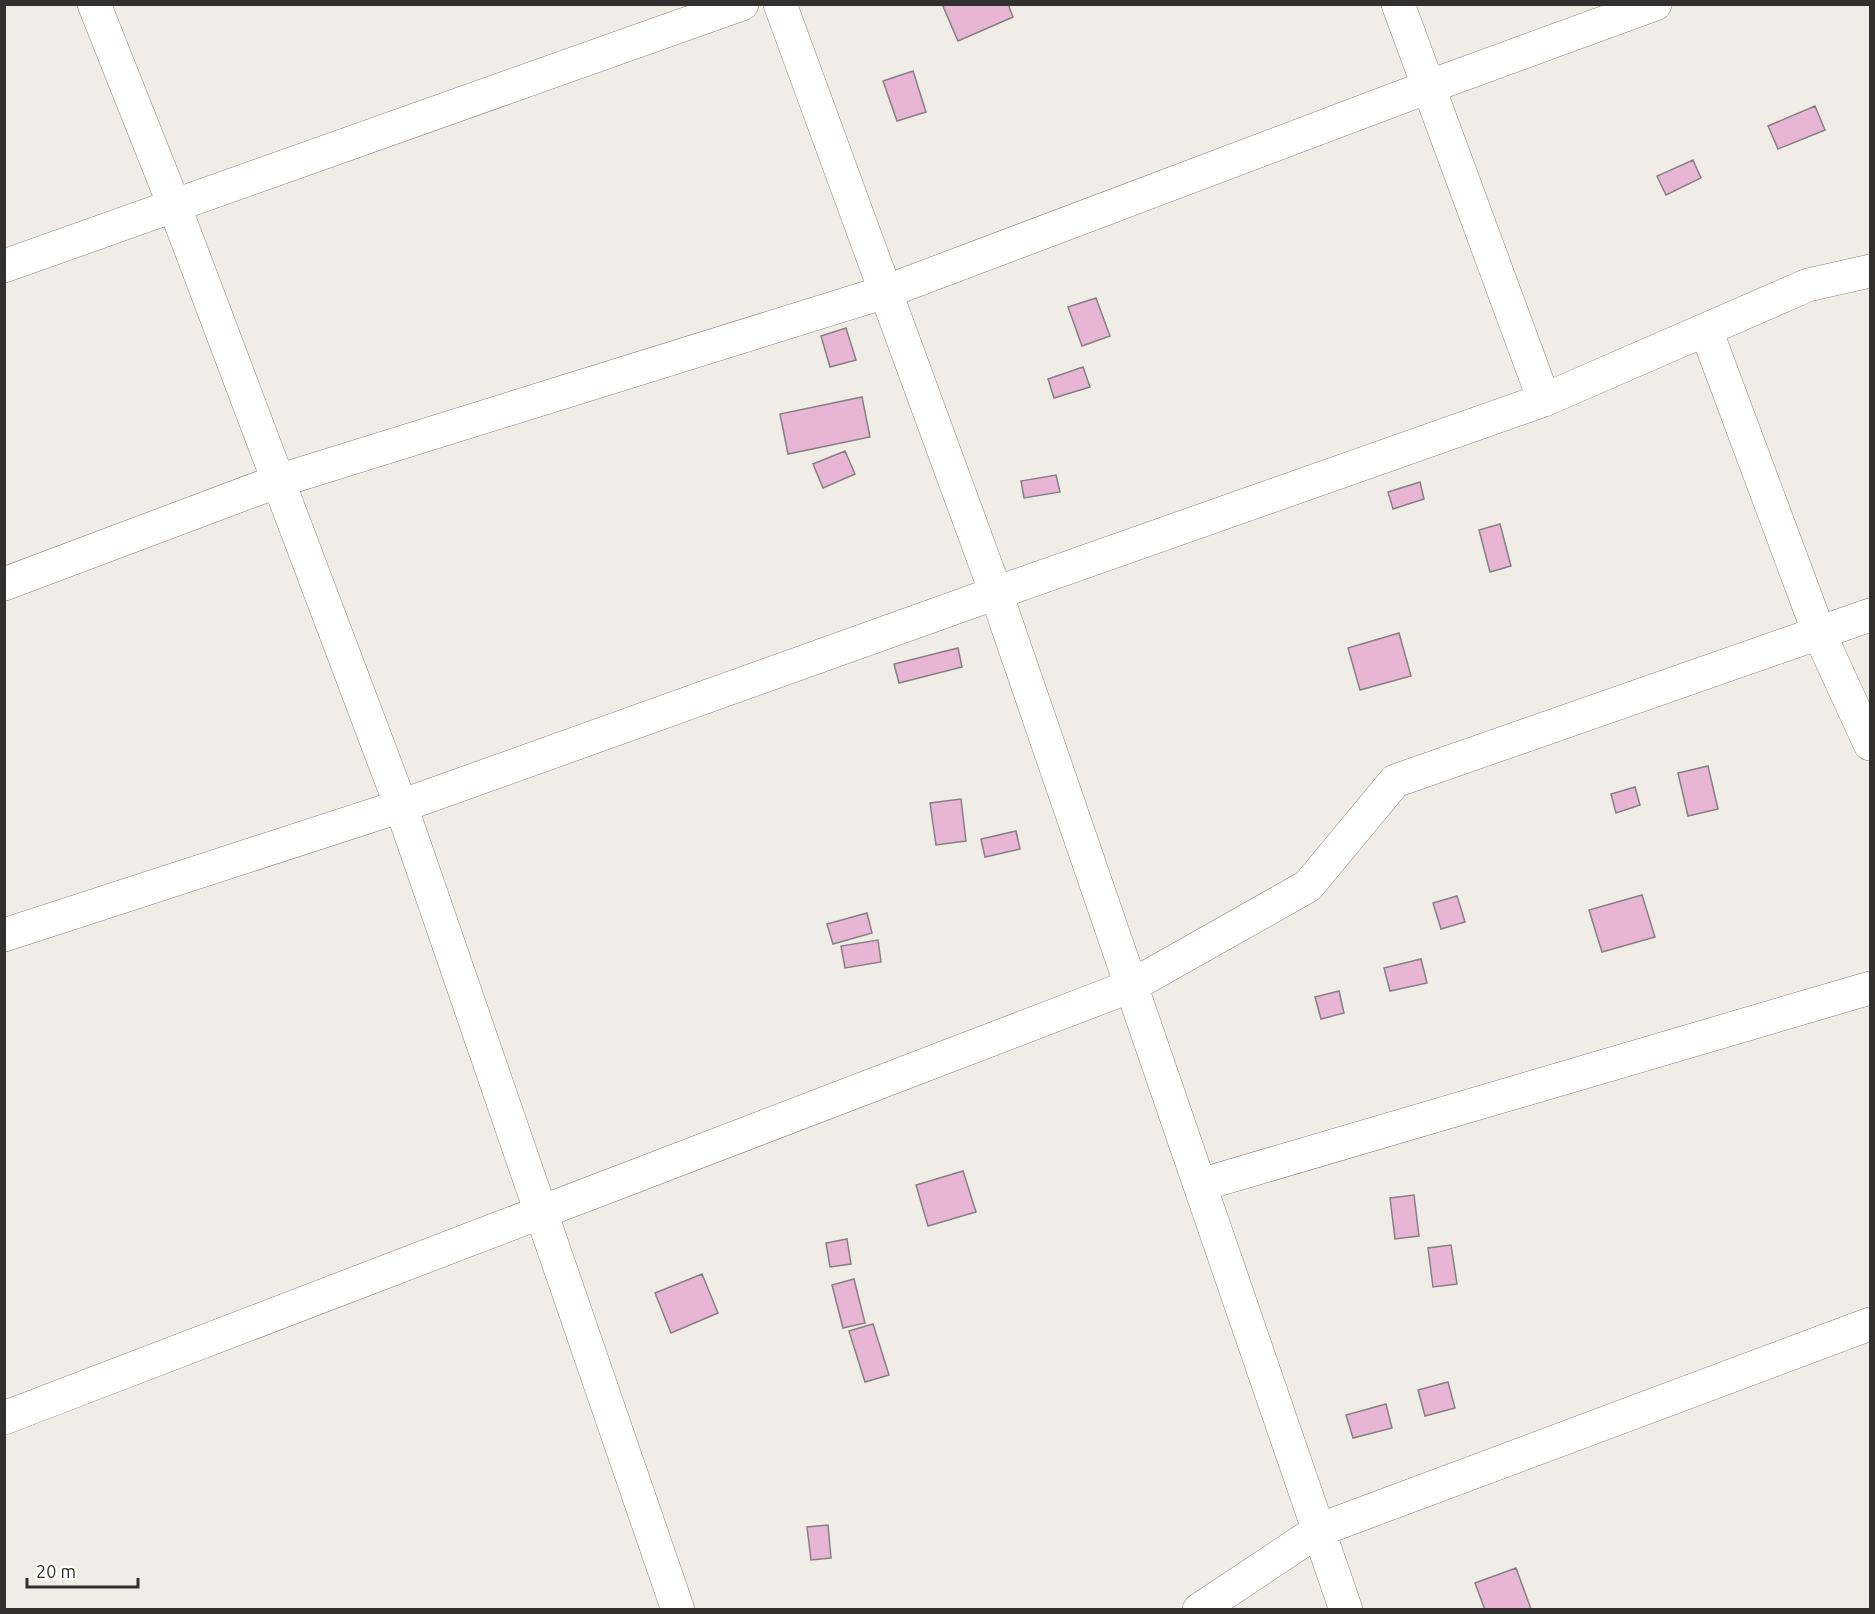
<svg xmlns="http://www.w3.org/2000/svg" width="1875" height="1614" font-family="Ubuntu,sans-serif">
<rect width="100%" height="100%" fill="#f0ede7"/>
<path fill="#e8b5d5" stroke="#868084" stroke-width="1.5" d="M942,4H1008L1013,17L958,41Z
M913,71L926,112L897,121L883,81Z
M1815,106L1825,130L1778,149L1768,126Z
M1693,160L1701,178L1666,195L1657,176Z
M1096,298L1110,336L1082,346L1068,307Z
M846,328L856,360L830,367L821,336Z
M1083,367L1090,387L1054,398L1048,379Z
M862,397L870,437L788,454L780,414Z
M845,451L855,474L823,488L813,464Z
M1056,475L1060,492L1024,498L1021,481Z
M1420,482L1424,499L1393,509L1388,492Z
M1500,524L1511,566L1490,572L1479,530Z
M1399,633L1411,676L1360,690L1348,648Z
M958,648L962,667L899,683L894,664Z
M1708,766L1718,809L1688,816L1678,773Z
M1635,787L1640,805L1616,813L1611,794Z
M961,799L966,841L936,845L930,803Z
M1016,831L1020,849L985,857L981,839Z
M1642,895L1655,937L1602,952L1589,910Z
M1457,896L1465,922L1441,929L1433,903Z
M867,913L872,933L833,944L827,924Z
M878,940L881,962L845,968L841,946Z
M1421,959L1427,983L1390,991L1384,968Z
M1339,991L1344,1013L1321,1019L1315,997Z
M963,1171L976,1212L928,1226L916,1185Z
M1414,1195L1419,1236L1395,1239L1390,1198Z
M847,1239L851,1264L830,1267L826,1243Z
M1451,1245L1457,1284L1433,1287L1428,1248Z
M702,1274L718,1313L671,1333L655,1293Z
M854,1279L865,1323L843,1328L832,1285Z
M873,1324L889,1375L865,1382L849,1331Z
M1448,1382L1455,1408L1425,1416L1418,1390Z
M1386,1404L1392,1428L1353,1438L1346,1415Z
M828,1525L831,1558L811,1560L807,1527Z
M1516,1568L1531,1609L1485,1610L1475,1583Z"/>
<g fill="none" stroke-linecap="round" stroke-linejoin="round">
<g stroke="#888580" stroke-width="34">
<path id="street" d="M94,4L174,205L401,806L678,1610
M780,4L996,593L1346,1610
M4,266L742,4
M1706,330L1819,633L1870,744
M1544,400L1808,285L1870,271
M4,584L278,481L885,292L1428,87L1655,4
M4,935L401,806L996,593L1544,400L1398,4
M1200,1185L1870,988
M4,1418L1131,986L1308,886L1395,781L1870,615
M1199,1610L1319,1530L1870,1324"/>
</g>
<use href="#street" stroke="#fff" stroke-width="33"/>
</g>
<rect width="1875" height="1614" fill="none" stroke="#32302e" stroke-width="12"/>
<path d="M27 1578v9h111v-9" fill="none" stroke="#32302e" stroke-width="3"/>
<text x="36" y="1578" font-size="18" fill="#32302e" stroke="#ffffff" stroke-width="4.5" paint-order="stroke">20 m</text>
</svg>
